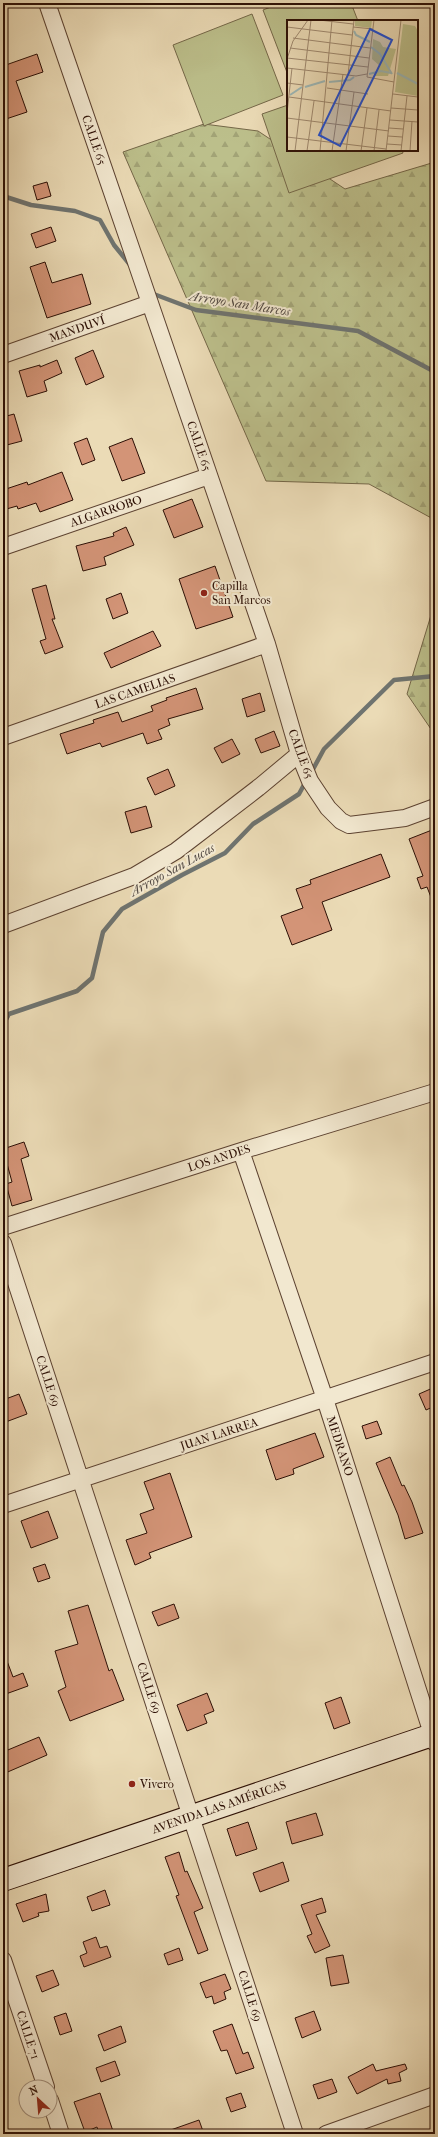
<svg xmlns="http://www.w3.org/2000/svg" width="438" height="2137" font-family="'IM FELL French Canon',serif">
<defs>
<pattern id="forest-firs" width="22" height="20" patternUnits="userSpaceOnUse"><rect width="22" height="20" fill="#bcbf8b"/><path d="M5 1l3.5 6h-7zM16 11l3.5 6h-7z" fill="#a2a376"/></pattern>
</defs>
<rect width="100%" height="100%" fill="#ebdbb6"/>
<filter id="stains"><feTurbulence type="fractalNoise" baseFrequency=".005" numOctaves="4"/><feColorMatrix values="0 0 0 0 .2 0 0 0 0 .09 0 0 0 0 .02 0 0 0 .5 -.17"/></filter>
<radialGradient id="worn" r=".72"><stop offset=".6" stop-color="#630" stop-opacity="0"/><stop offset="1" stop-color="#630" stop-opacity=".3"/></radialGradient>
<path fill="url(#forest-firs)" stroke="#746748" d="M204,124L258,131L345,189L435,162V520L369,484L266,481L123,152Z
M435,602V735L407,694Z"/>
<path fill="#bcbf8b" stroke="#746748" d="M281,3H351L358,21H288V75L263,10Z
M252,14L283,95L204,126L173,45Z
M288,105V150H402L403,153L289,193L262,114Z"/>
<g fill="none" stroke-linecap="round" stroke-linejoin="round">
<path stroke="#6f7470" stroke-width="4.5" d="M3,196L31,205L75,211L100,220L114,245L131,266
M151,293L196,310L358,331L435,372
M311,773L324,749L394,680L435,676
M3,1025L9,1014L77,991L92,978L103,932L122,909L182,875L225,853L253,824L299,794L306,781"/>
</g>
<path fill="#d39477" stroke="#2c0f05" d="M37,54L43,72L16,81L27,112L3,120V66Z
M47,182L51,196L37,200L33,186Z
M51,227L56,241L36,248L31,234Z
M45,262L52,283L82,274L91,304L47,318L30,267Z
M93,350L104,377L86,385L75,358Z
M57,360L62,373L44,381L47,391L27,397L19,371L40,365V367Z
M14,414L22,441L3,446V417Z
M87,438L95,460L82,465L74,443Z
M132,438L145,473L122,481L109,447Z
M62,472L73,500L40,512L36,503L18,509L17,506L3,510V490L27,482L28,485Z
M192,499L203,527L174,538L163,510Z
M126,527L134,545L104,557L106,565L83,571L76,546L114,536L113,533Z
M215,566L233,617L196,629L179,579Z
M46,585L55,619H52L63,647L45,654L40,641L46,639L32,589Z
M121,593L128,613L113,619L106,599Z
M153,631L161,646L111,668L104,653Z
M196,688L203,709L168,719L170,725L158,730L162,739L147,744L143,733L102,747L100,743L67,754L60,734L94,723L93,720L118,712L122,722L153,711L151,706L167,700L166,698Z
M260,693L265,711L247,717L242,699Z
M274,731L280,746L261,753L255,739Z
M232,739L240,754L222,763L214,748Z
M168,769L175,786L155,795L147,778Z
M146,806L152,827L131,833L125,812Z
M432,830L435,840L434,905L427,887L421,889L417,878L423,876L409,839Z
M381,854L390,877L322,902L332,930L292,945L281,916L303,908L296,889L311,884L310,880Z
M24,1142L29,1156L21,1159L32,1200L12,1206L6,1184L12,1182L3,1149Z
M435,1387V1406L426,1410L419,1394Z
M19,1394L27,1414L3,1423V1400Z
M377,1421L382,1434L366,1439L362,1426Z
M315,1433L324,1457L293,1469L294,1474L276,1480L266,1450Z
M390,1457L402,1486L404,1485L412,1502L423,1533L405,1539L398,1515L376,1463Z
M170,1473L192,1537L149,1553L151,1558L135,1565L126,1540L147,1533L140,1514L154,1509L144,1482Z
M48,1511L58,1538L31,1548L21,1521Z
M45,1564L50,1578L38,1582L33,1568Z
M174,1604L179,1618L158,1626L152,1612Z
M88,1605L109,1671L112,1669L124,1700L70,1721L58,1691L66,1687L55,1651L78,1644L68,1611Z
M4,1653L13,1677L23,1673L28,1686L3,1695Z
M207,1693L214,1711L204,1715L207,1723L187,1731L177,1705Z
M341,1697L350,1723L334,1729L325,1703Z
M39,1737L47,1755L3,1774V1752Z
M316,1813L323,1835L292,1844L286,1822Z
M248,1822L257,1849L236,1856L227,1829Z
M179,1852L185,1872L187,1871L203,1908L194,1912L208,1950L198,1954L176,1896L179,1895L165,1857Z
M283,1862L289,1881L260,1892L253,1873Z
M105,1890L110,1905L92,1911L87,1897Z
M46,1894L49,1911L38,1913L39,1916L23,1922L16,1904Z
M322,1898L326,1912L316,1915L330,1946L315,1953L307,1936L312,1934L301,1905Z
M96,1937L100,1948L107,1946L111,1957L84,1967L80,1956L87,1953L83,1942Z
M179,1948L183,1960L168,1965L164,1954Z
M343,1955L349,1983L331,1986L326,1958Z
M53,1970L59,1985L42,1992L36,1976Z
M225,1974L231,1989L224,1992L226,1999L214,2004L212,1996L206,1998L200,1983Z
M314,2011L321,2030L302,2038L295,2018Z
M66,2013L72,2031L60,2035L54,2017Z
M232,2024L243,2054L248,2052L254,2068L236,2074L227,2050L221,2051L213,2031Z
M121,2026L126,2042L104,2051L98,2035Z
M115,2061L120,2075L101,2082L96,2068Z
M373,2064L376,2071L405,2064L407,2069L399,2073L401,2081L388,2084L387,2079L357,2094L348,2077Z
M332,2079L337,2092L318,2099L313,2085Z
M100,2093L114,2134H99L97,2127L85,2132L74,2102Z
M241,2093L246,2107L231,2112L226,2098Z
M199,2120L204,2134H166L165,2132Z"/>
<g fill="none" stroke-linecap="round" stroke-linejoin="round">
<g stroke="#5c4231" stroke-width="18">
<path id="minor" d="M47,3L267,644L299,754L310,781L328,808L341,821L349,825L405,818L435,807
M3,355L150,303
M3,547L209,476
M3,737L267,644
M3,925L134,876L176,851L258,788L299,754
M241,1151L325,1399L435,1743
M3,1227L241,1151L435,1092
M3,1243L295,2134
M3,1505L435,1362
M3,1960L46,2087
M50,2100L61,2134
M326,2134L435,2095"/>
</g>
<g stroke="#2c0f05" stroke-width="24">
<path id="secondary" d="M3,1880L435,1734"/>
</g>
<use href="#minor" stroke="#f2e8d0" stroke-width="16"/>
<use href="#secondary" stroke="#f2e8d0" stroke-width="22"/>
</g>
<g fill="#8f2418" stroke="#f2e8d0" stroke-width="1.5">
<circle cx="204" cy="593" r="4"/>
<circle cx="132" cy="1784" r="4"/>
</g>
<g text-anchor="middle" stroke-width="4" stroke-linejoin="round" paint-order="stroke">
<g font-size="12" fill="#2c0f05" stroke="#f2e8d0">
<text transform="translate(94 140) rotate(71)" y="4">CALLE 65</text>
<text transform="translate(77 329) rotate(-19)" y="4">MANDUVÍ</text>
<text transform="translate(199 446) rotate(71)" y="4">CALLE 65</text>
<text transform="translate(106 511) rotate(-19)" y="4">ALGARROBO</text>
<text transform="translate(135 691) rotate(-19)" y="4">LAS CAMELIAS</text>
<text transform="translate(301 754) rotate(70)" y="4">CALLE 65</text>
<text transform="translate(219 1158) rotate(-18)" y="4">LOS ANDES</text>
<text transform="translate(48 1381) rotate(72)" y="4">CALLE 69</text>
<text transform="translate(219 1434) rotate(-18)" y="4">JUAN LARREA</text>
<text transform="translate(340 1446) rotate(72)" y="4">MEDRANO</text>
<text transform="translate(149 1688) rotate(72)" y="4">CALLE 69</text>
<text transform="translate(219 1807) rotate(-19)" y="4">AVENIDA LAS AMÉRICAS</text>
<text transform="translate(250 1996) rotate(72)" y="4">CALLE 69</text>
<text transform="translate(28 2035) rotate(72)" y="4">CALLE 71</text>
</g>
<g font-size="12" fill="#2c0f05" stroke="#f2e8d0" text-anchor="start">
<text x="212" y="590">Capilla<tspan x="212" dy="14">San Marcos</tspan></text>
<text x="140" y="1788">Vivero</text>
</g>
<g font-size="13" font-style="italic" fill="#534a44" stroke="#f2e8d0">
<text transform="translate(240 303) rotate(9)" y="5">Arroyo San Marcos</text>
<text transform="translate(172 869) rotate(-29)" y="5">Arroyo San Lucas</text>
</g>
</g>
<g transform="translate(287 20)">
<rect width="131" height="131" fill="#ebdbb6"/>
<path d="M68,0H85L84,8L68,6ZM116,4L128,6L131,11V76L108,72Z" fill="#bcbf8b"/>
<path d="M86,19L93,22L96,27L109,29L101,56H87L93,46L85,39ZM114,22L129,23L131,62L118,58L112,52Z" fill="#bcbf8b"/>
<path fill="none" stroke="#9cb8b8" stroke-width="2" d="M67,11L69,15L83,22M84,27L93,34L105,54M110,53L131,64M82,54L94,51L104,53M42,62L63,60L67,57M18,67L38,61M3,75L15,67"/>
<path fill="none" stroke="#9f896f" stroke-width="1" d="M32,0L66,4M87,0L80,57L107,62M0,7L65,15M66,7L86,9M6,18L83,28M3,28L82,38M0,38L81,47M0,39L6,21L21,0M0,48L69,56L80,54M61,55L67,0M0,63L16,65M40,68L81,74M106,74L131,77M2,77L104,91M104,88L131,90M0,93L5,48M0,98L102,111M103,100L131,102M102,108L116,109M101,116L115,117M0,117L99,129M100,124L115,125M8,131L24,0M20,131L27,81M33,131L45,0M45,131L56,54M59,131L67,72M74,131L80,88M87,131L92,90M99,131L114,0M114,131L120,76M123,131L125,101"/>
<path fill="#1d4ed8" fill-opacity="0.15" stroke="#1d4ed8" stroke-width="2" d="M83,9L105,20L53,126L32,115Z"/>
<rect width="131" height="131" fill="none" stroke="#2c0f05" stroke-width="2"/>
</g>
<rect width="438" height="2137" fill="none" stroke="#ebdbb6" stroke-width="16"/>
<rect x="4" y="4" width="430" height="2129" fill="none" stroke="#2c0f05" stroke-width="2"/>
<rect x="8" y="8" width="422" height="2121" fill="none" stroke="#2c0f05"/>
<g transform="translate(38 2099) rotate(334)"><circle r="19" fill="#f2e8d0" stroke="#a3917f"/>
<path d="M0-3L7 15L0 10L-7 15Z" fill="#8f2418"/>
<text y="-6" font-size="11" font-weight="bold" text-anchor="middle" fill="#2c0f05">N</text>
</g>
<rect width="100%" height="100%" filter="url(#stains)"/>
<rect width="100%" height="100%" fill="url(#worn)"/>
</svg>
